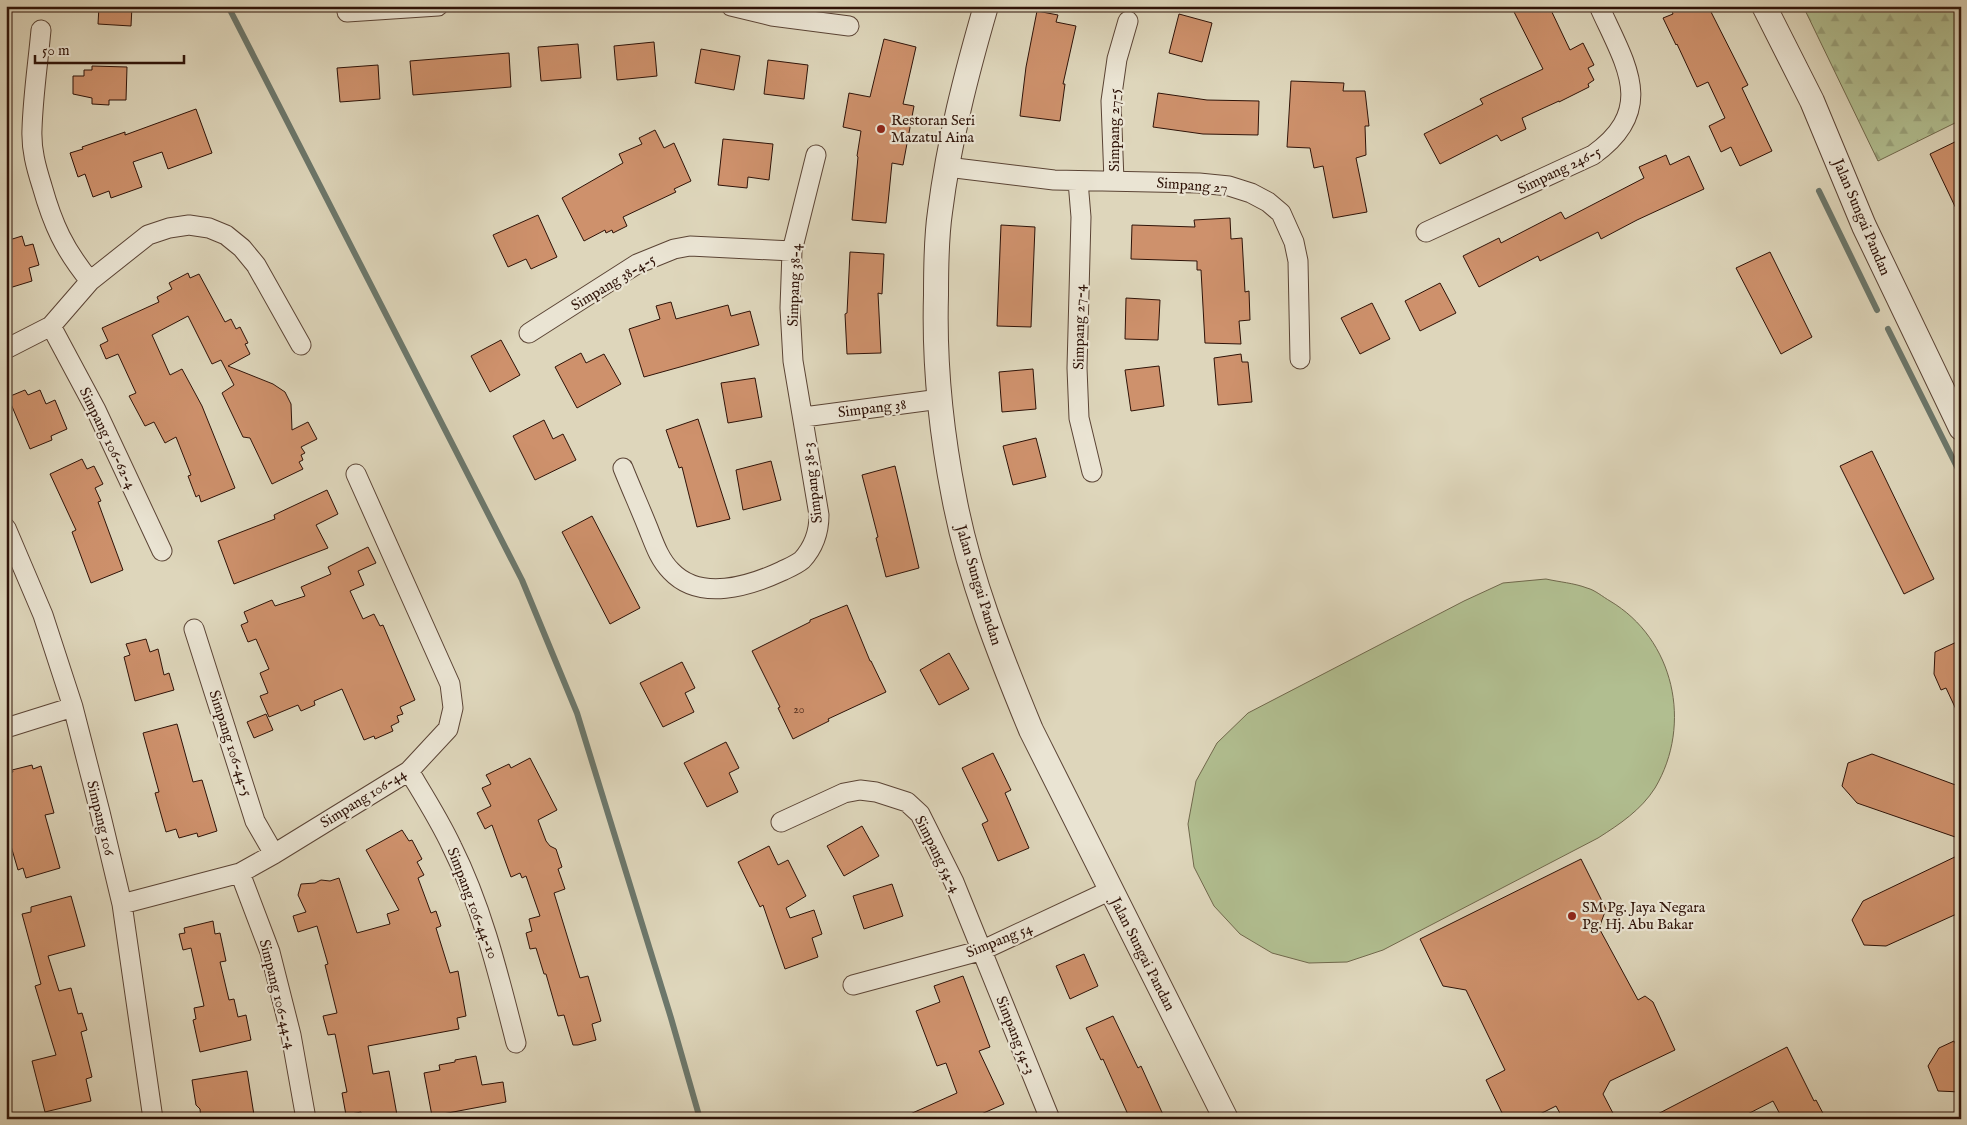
<svg xmlns="http://www.w3.org/2000/svg" width="1967" height="1125" font-family="'IM FELL English',serif">
<defs>
<pattern id="forest-firs" width="22" height="20" patternUnits="userSpaceOnUse" patternTransform="scale(1.25)"><rect width="22" height="20" fill="#b1be90"/><path d="M5 1l3.5 6h-7zM16 11l3.5 6h-7z" fill="#99a27b"/></pattern>
</defs>
<rect width="100%" height="100%" fill="#ded6bb"/>
<filter id="stains"><feTurbulence type="fractalNoise" baseFrequency=".004" numOctaves="4"/><feColorMatrix values="0 0 0 0 .2 0 0 0 0 .09 0 0 0 0 .02 0 0 0 .5 -.17"/></filter>
<radialGradient id="worn" r=".72"><stop offset=".6" stop-color="#630" stop-opacity="0"/><stop offset="1" stop-color="#630" stop-opacity=".3"/></radialGradient>
<path fill="#b1be90" stroke="#70684c" d="M1546,579C1559,582 1574,583 1587,588C1595,590 1603,597 1610,601C1674,639 1693,724 1655,788C1641,810 1620,824 1598,838L1383,950L1347,962L1309,963L1272,953L1240,934L1214,906L1194,867L1188,824L1196,781L1217,743L1248,713L1464,601L1503,583Z"/>
<path fill="url(#forest-firs)" stroke="#70684c" d="M1803,6H1961V120L1878,161Z"/>
<g fill="none" stroke-linecap="round" stroke-linejoin="round">
<path stroke="#6c776b" stroke-width="6" d="M228,6L522,580L577,713L671,1018L700,1119
M1819,191L1877,310
M1888,329L1961,475"/>
</g>
<path fill="#ce916c" stroke="#2f1308" d="M99,6H132L131,26L98,24Z
M1511,6H1549L1570,50L1583,43L1594,65L1588,68L1594,80L1588,84L1589,87L1559,102V101L1522,118L1526,129L1501,141L1497,135L1440,164L1424,134L1483,104L1480,99L1543,69Z
M1670,6H1708L1748,85L1742,88L1772,151L1740,166L1731,147L1721,152L1709,126L1725,118L1708,82L1697,87L1677,44L1676,45L1663,18L1673,14Z
M1037,11L1058,15L1056,22L1076,26L1063,84H1065L1060,121L1020,116L1026,67Z
M1179,14L1212,23L1202,62L1169,53Z
M884,39L916,47L903,104L914,106L903,165L892,163L886,223L852,220L858,157L857,156L861,131L843,127L849,93L870,97Z
M654,42L657,76L617,80L614,46Z
M578,44L581,78L541,81L538,47Z
M701,49L740,56L734,90L695,83Z
M509,53L511,87L413,95L410,61Z
M768,60L808,65L804,99L764,94Z
M378,65L380,99L340,102L337,68Z
M92,66L127,67L126,100H109V105L92,104V98L73,94V76H84V70H92Z
M1291,81L1344,83L1343,91H1365L1369,126H1365L1366,155L1356,158L1367,212L1333,218L1323,166L1314,168L1310,148L1287,147Z
M1158,93L1207,100L1259,101L1258,135L1203,134L1153,127Z
M196,109L212,153L168,169L162,152L133,162L142,187L111,198L109,191L93,197L85,174L78,177L70,153L83,149L82,147L125,132V135Z
M655,130L664,148L674,143L691,181L674,189L676,192L623,217L627,226L613,233L612,230L606,233L605,230L584,241L562,198L623,163L619,154L642,144L639,138Z
M723,139L773,144L769,180L748,177L747,188L718,185Z
M1961,139V219L1930,154Z
M1666,155L1670,165L1689,156L1704,189L1637,220L1601,239L1598,232L1540,261L1538,256L1479,287L1463,256L1499,238L1501,243L1561,212L1565,219L1644,178L1639,167Z
M538,215L557,257L531,269L526,259L508,267L493,235Z
M1230,218L1231,239L1242,238L1245,292L1249,291L1250,320L1239,321L1241,344L1205,343L1201,270H1197V261L1131,259L1132,225L1195,227L1194,220Z
M1001,225L1035,227L1031,327L997,326Z
M22,236L25,246L33,244L39,265L29,268L32,281L6,289V241Z
M850,252L884,254L882,294L878,293L881,353L847,354L845,314L847,313Z
M1770,252L1812,337L1781,354L1736,268Z
M188,273L190,278L199,274L225,322L231,319L236,329L240,327L248,343L245,344L250,354L228,366L273,384L285,392L291,404L292,430L308,422L317,439L301,447L305,453L301,455L303,460L299,462L303,469L272,484L250,438L243,437L222,393L234,385L221,360L212,364L188,316L152,335L170,375L182,369L202,406L235,488L201,502L199,495L196,497L188,476L191,475L176,437L165,443L154,422L145,426L129,396L136,393L118,354L106,359L100,345L108,341L102,328L159,302L157,297L172,289L169,283Z
M1440,283L1456,313L1420,331L1405,301Z
M1126,298L1160,300L1158,340L1125,339Z
M671,302L676,319L728,305L731,316L750,311L759,345L644,377L629,329L660,319L656,306Z
M1372,303L1390,339L1360,354L1341,318Z
M501,340L520,375L490,392L471,356Z
M581,353L586,363L604,354L621,384L577,408L555,367Z
M1241,354L1242,362H1248L1252,402L1218,405L1214,358Z
M1159,366L1164,406L1131,411L1125,370Z
M1033,369L1036,409L1002,412L999,372Z
M755,378L762,417L728,423L721,383Z
M25,390L28,395L40,390L46,404L55,400L67,429L51,436L52,440L30,449L8,397Z
M698,419L730,519L697,527L682,467L679,468L666,430Z
M544,420L553,439L563,434L576,460L535,480L513,436Z
M1036,438L1046,477L1013,485L1003,446Z
M1872,451L1934,579L1904,594L1840,466Z
M82,459L87,469L94,466L103,484L95,488L101,501L98,502L123,570L91,583L72,532L76,530L50,474Z
M771,461L781,500L743,510L736,470Z
M895,466L919,568L886,577L876,538L878,537L862,475Z
M327,490L338,514L316,525L328,548L234,584L218,541L275,519L274,515Z
M592,516L640,608L610,624L562,532Z
M368,547L376,563L358,571L364,585L350,591L363,619L374,614L380,626L383,625L415,700L400,707L403,714L397,716L399,722L391,726L393,731L375,739L374,736L364,740L342,689L314,701L315,705L301,711L298,705L269,717L260,696L268,693L260,673L269,669L256,639L248,642L241,625L248,622L244,612L272,600L275,606L305,596L301,587L331,574L328,567Z
M847,605L870,661H871L886,692L828,719L829,721L793,739L778,708L780,707L752,651L810,622V620Z
M146,639L150,652L158,649L164,675L169,673L174,690L135,701L124,657L130,655L126,644Z
M1961,640V720L1946,688L1941,690L1934,674L1935,652Z
M949,653L969,689L939,705L920,670Z
M682,662L695,688L685,693L694,712L663,727L640,683Z
M266,714L273,730L254,738L247,722Z
M177,724L193,782L202,780L217,831L198,837L197,833L179,838L176,829L166,832L155,793L159,792L143,733Z
M726,742L739,768L729,773L738,792L707,807L684,763Z
M993,753L1011,790L1005,793L1029,848L998,861L982,824L988,821L962,768Z
M1872,754L1961,787V839L1857,803L1842,786L1848,763Z
M530,758L557,810L538,820L546,841L550,846L556,849L562,867L558,869L565,889L554,893L580,978L588,976L601,1021L592,1024L596,1040L578,1045H573L564,1015L558,1016L546,974H544L536,948L530,949L526,933L532,931L529,919L540,916L526,876L522,878L520,873L511,877L492,825L485,829L477,813L491,806L482,788L491,784L486,775L509,764L511,768Z
M32,765L33,769L41,766L54,813L45,815L60,868L26,878L23,868L18,870L6,829V774L13,772L12,770Z
M862,826L879,856L844,876L827,846Z
M402,830L409,841L412,840L422,859L417,862L424,875L418,878L431,913L436,911L441,926L436,928L450,973L458,971L466,1016L457,1018L459,1029L368,1046L373,1074L389,1071L397,1115L393,1116L394,1119H362L361,1112L346,1115L342,1093L347,1092L335,1034L328,1035L323,1016L337,1013L325,965L328,964L317,926L298,932L293,916L306,912L298,895L301,884L315,883L321,880L330,881L339,878L357,933L390,924L387,914L399,910L366,850Z
M769,846L778,865L788,860L806,896L786,908L790,918L814,910L822,934L812,938L818,957L785,969L763,905L760,907L738,862Z
M1961,854V912L1886,946L1864,945L1852,920L1863,901Z
M1581,859L1606,909L1599,928L1638,1000L1645,996L1653,1002L1675,1050L1610,1081L1603,1094L1616,1119H1563L1556,1106L1530,1119H1505L1486,1080L1505,1070L1466,990L1443,986L1420,939Z
M892,884L903,916L864,929L853,896Z
M71,896L85,946L48,956L59,991L71,988L78,1014L82,1013L87,1030L81,1032L92,1077L86,1079L91,1101L45,1112L32,1061L56,1055L35,986L41,984L22,914L31,912V907Z
M213,921L215,934L220,933L226,961L220,962L229,1000L234,999L238,1017L246,1015L251,1040L200,1052L193,1020L196,1019L194,1008L204,1006L191,948L183,950L179,934L185,933L184,928Z
M1084,954L1098,986L1070,999L1056,966Z
M963,976L990,1047L979,1051L1004,1104L970,1119H899L957,1093L946,1063L937,1066L916,1011L940,1002L934,986Z
M1113,1016L1138,1068L1141,1066L1165,1119H1130L1103,1059L1101,1060L1086,1028Z
M1954,1041L1961,1056V1092L1938,1091L1928,1066L1939,1048Z
M1787,1047L1814,1101L1816,1100L1826,1119H1781L1782,1118L1773,1101L1738,1119H1648Z
M476,1056L482,1085L503,1082L506,1102L432,1116L424,1073L440,1070L439,1065L455,1062V1060Z
M247,1071L254,1115L229,1119H201L200,1109L196,1105L192,1080Z"/>
<g fill="none" stroke-linecap="round" stroke-linejoin="round">
<g stroke="#5b4435" stroke-width="21">
<path id="minor" d="M731,6L772,16L849,26
M347,12L438,6
M41,30C38,63 33,96 32,129C31,149 36,167 42,186C53,225 64,249 90,281
M947,167L1054,180L1199,183L1229,186L1251,193L1268,202L1281,213L1294,242L1298,261L1300,359
M1078,181L1081,217L1077,368L1079,418L1092,472
M1114,181L1111,101L1117,59L1128,21
M1426,232L1593,155C1658,109 1625,64 1599,6
M51,326L96,410L162,551
M529,333L637,264L674,249L690,246L792,251
M6,349L51,326L90,281L148,235L169,228L189,225L209,228L226,235L242,248L256,265L301,345
M804,417L940,399
M623,468C631,488 640,508 648,528C654,543 659,559 671,571C700,602 750,586 782,571C788,568 796,565 802,560C814,547 819,532 819,515L793,361L790,308L792,251L816,155
M6,528L43,615L73,707L100,812L122,904L153,1119
M194,629L255,821L274,854
M6,728L73,707
M409,771C424,796 440,821 452,847C483,909 499,977 516,1043
M781,822L844,793L860,790L876,792L907,802L920,814L954,882L1050,1119
M240,873L270,952L291,1035L306,1119
M122,904L240,873L274,854L409,771L448,729L453,708L450,684L356,474
M853,985L983,950L1111,890"/>
</g>
<g stroke="#5b4435" stroke-width="26">
<path id="tertiary" d="M986,6C966,75 949,141 940,212C936,239 936,267 936,295C934,363 941,431 954,497C969,577 1000,655 1031,730L1226,1119
M1764,6L1812,101L1864,226L1961,428"/>
</g>
<use href="#minor" stroke="#eae4d3" stroke-width="19"/>
<use href="#tertiary" stroke="#eae4d3" stroke-width="24"/>
</g>
<g fill="#8f2418" stroke="#eae4d3" stroke-width="2">
<circle cx="881" cy="129" r="5"/>
<circle cx="1572" cy="916" r="5"/>
</g>
<g text-anchor="middle" stroke-width="4.5" stroke-linejoin="round" paint-order="stroke">
<g font-size="12" fill="#573221">
<text x="799" y="713">20</text>
</g>
<g font-size="15" fill="#2f1308" stroke="#eae4d3" text-anchor="start">
<text x="891" y="125">Restoran Seri<tspan x="891" dy="17">Mazatul Aina</tspan></text>
<text x="1582" y="912">SM Pg. Jaya Negara<tspan x="1582" dy="17">Pg. Hj. Abu Bakar</tspan></text>
</g>
<g font-size="15" fill="#2f1308" stroke="#eae4d3">
<text transform="translate(1114 130) rotate(-90)" y="5">Simpang 27-5</text>
<text transform="translate(1559 170) rotate(-26)" y="5">Simpang 246-5</text>
<text transform="translate(1192 185) rotate(4)" y="5">Simpang 27</text>
<text transform="translate(1862 217) rotate(67)" y="5">Jalan Sungai Pandan</text>
<text transform="translate(613 282) rotate(-31)" y="5">Simpang 38-4-5</text>
<text transform="translate(794 285) rotate(-88)" y="5">Simpang 38-4</text>
<text transform="translate(1079 327) rotate(-89)" y="5">Simpang 27-4</text>
<text transform="translate(872 408) rotate(-7)" y="5">Simpang 38</text>
<text transform="translate(108 438) rotate(64)" y="5">Simpang 106-62-4</text>
<text transform="translate(812 483) rotate(-97)" y="5">Simpang 38-3</text>
<text transform="translate(979 585) rotate(73)" y="5">Jalan Sungai Pandan</text>
<text transform="translate(231 743) rotate(72)" y="5">Simpang 106-44-5</text>
<text transform="translate(363 798) rotate(-32)" y="5">Simpang 106-44</text>
<text transform="translate(101 818) rotate(76)" y="5">Simpang 106</text>
<text transform="translate(938 854) rotate(63)" y="5">Simpang 54-4</text>
<text transform="translate(473 903) rotate(69)" y="5">Simpang 106-44-10</text>
<text transform="translate(999 940) rotate(-22)" y="5">Simpang 54</text>
<text transform="translate(1143 954) rotate(63)" y="5">Jalan Sungai Pandan</text>
<text transform="translate(278 994) rotate(76)" y="5">Simpang 106-44-4</text>
<text transform="translate(1016 1035) rotate(68)" y="5">Simpang 54-3</text>
</g>
</g>
<rect width="1967" height="1125" fill="none" stroke="#ded6bb" stroke-width="25"/>
<rect x="8" y="8" width="1952" height="1110" fill="none" stroke="#2f1308" stroke-width="2.5"/>
<rect x="12" y="12" width="1942" height="1100" fill="none" stroke="#2f1308"/>
<path d="M35 55v8h149v-8" fill="none" stroke="#2f1308" stroke-width="2.5"/>
<text x="42" y="55" font-size="15" fill="#2f1308" stroke="#eae4d3" stroke-width="4" paint-order="stroke">50 m</text>
<rect width="100%" height="100%" filter="url(#stains)"/>
<rect width="100%" height="100%" fill="url(#worn)"/>
</svg>
